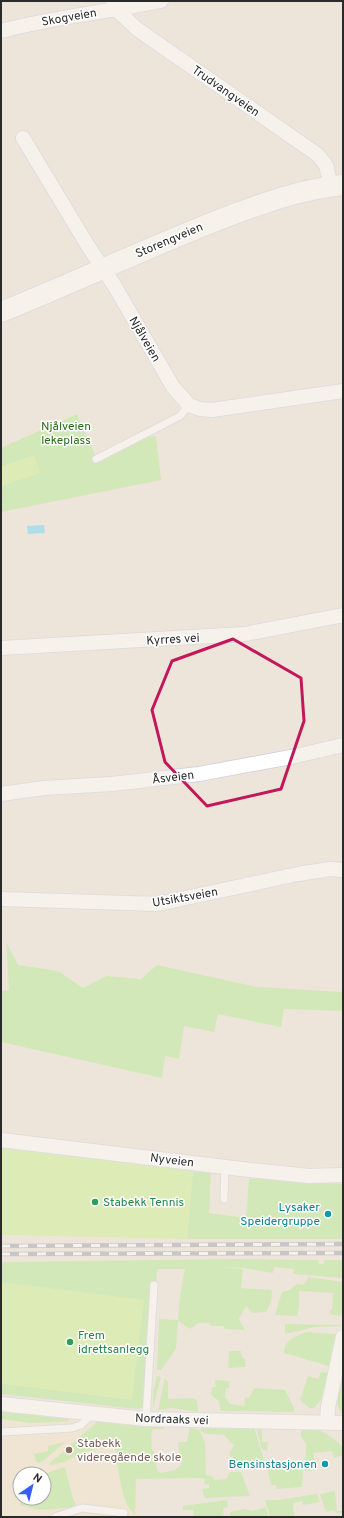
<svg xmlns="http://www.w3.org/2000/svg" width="344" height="1518" font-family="Overpass,sans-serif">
<rect width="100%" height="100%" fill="#eee5da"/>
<path fill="#f1e3c7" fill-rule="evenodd" d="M1,1414L135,1427L139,1517H1ZM20,1474H44V1498H20Z"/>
<path fill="#b0ea90" d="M77,414L97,459L142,438L156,436L161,480L1,512V448Z
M6,942L18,965L58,971L83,988L106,976L141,979L157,965L257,987L343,992V1011L284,1009L281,1027L218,1014L214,1032L184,1026L179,1059L165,1056L162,1078L1,1042V991L9,990Z
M193,1169L211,1171L209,1213L246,1218L249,1179L272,1178L343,1184V1239H187Z
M235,1259L318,1260L319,1264H324V1260H343V1278L294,1274L293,1269L274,1267L273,1273L244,1268L222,1267L243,1269L241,1288L272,1290L271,1302L266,1312L252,1313L246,1306L239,1319L245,1330L225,1329L223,1326H211L210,1323H198L190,1329L178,1321L176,1349L161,1370H157L159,1319L178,1320L180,1296L185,1269H157L151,1406L136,1409L1,1394V1262Z
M308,1277L343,1282V1307L341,1316L330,1314V1310L332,1309L333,1293L299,1291V1308L297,1316L275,1315L282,1292L290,1290L297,1284L303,1285L307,1281Z
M285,1324L341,1325V1326L315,1327L285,1334Z
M306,1332L336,1334L339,1336L332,1367L284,1353C285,1339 294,1337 306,1332Z
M229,1351H241L242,1357L245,1359L246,1367L228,1368Z
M343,1371V1414C331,1401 339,1387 343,1371Z
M321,1372L330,1373L322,1399L314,1408H309L300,1400L308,1376L318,1379Z
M157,1376L161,1377L153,1409V1392Z
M165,1378L168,1382V1399L192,1398L197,1400L198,1412L172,1408L158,1410Z
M215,1380L230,1381L229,1389L226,1388L225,1398L227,1399L230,1404L244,1406L245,1397L249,1398L254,1388L285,1390L294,1408V1412L221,1411L219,1401L211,1395L212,1387H216Z
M1,1410L67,1418L69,1421L31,1423L1,1419Z
M98,1421L161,1426L164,1428V1429H153L151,1434L152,1450L154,1451L157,1470L160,1473L175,1470L181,1465L178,1442H187L190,1427L199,1430L206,1427L254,1426L265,1464L248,1467L233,1466V1460L229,1454L234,1445L224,1435L207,1434L199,1430L205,1442L206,1475L212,1476L214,1480L226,1479L230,1472H241L250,1496L206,1498L204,1496L202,1489L209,1488V1484L204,1485L205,1479L201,1478L136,1479L135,1514L128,1507L123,1494L117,1463L120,1462L119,1456L112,1446L80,1453L65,1462L50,1465V1463Z
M256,1427L262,1430V1442H268L267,1451L262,1449Z
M301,1430H319L328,1435L338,1442L343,1448V1455L334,1458L332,1451L313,1453L316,1470L305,1471L306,1443L301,1437Z
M65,1442L43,1461L38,1463L35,1460L34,1454L48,1451V1446Z
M265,1460L268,1461L272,1468L303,1467L302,1487L277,1489L276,1485H271Z
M65,1467L73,1499L77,1507L39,1510L20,1505L21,1498H44V1474Z
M335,1491L337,1511H343V1513H337L333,1510L326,1512L320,1494Z
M317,1494L320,1502L303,1505L302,1501L294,1503L293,1507L295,1517H270L265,1500H278Z
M227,1500L228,1507L223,1508L224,1517H194L193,1510H183V1506Z
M265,1507L269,1517H230V1512L244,1509L253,1511Z"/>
<path fill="#c7f38b" d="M34,455L40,473L1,486V467Z
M1,1147L32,1150L193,1169L187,1239L1,1235Z
M1,1282L144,1300L132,1400L1,1384Z"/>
<path fill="#62d3fb" d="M44,525L45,533L28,534L27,526Z"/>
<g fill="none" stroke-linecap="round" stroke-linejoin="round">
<g stroke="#cfd3e4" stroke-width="9">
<path id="lane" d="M96,459L180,416L189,405
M224,1199L225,1167
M146,1419L154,1285
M1,1432L72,1428L81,1425L92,1414
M55,1517L82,1508L124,1513"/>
</g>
<g stroke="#cfd3e4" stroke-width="16">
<path id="street" d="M113,1L117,10L137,29L318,155L326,165L331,186
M1,31C53,17 107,12 161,1
M23,138L88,246L114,285L173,387L189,405L200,409L212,410L343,391
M1,648L245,634L343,615
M1,794L44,788L112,784L199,774L291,757L343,745
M1,899L158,904L298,874L330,869L343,870
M1,1140L250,1170L309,1176L343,1175
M1,1404L146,1419L343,1423
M327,1422L328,1407L343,1337"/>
</g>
<g stroke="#cfd3e4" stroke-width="22">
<path id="secondary" d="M1,312C75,282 147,248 221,219C261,204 300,189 343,185"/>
</g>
<use href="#lane" stroke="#fff" stroke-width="7"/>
<use href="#street" stroke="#fff" stroke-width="14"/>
<use href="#secondary" stroke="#fff" stroke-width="20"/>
<g stroke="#9ca0b6" stroke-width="4.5">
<path id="rail" d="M1,1246L343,1244
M1,1254L343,1253"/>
</g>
<use href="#rail" stroke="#fff" stroke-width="3" stroke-dasharray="9" stroke-linecap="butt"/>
</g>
<path d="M0 0H344V1518H0ZM233,639L301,678L304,721L281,789L207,806L165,762L152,710L172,661Z" fill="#eee5da" fill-opacity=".55" fill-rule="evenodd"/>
<path fill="none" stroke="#c2185b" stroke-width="3" stroke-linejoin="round" d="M233,639L301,678L304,721L281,789L207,806L165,762L152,710L172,661Z"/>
<g fill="#2e9e5b" stroke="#fff" stroke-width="1.5">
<circle cx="95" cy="1202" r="4"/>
<circle cx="70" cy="1342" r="4"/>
</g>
<g fill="#0f9aa8" stroke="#fff" stroke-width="1.5">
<circle cx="328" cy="1214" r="4"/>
<circle cx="325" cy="1464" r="4"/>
</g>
<circle fill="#8d6e63" stroke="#fff" stroke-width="1.5" cx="69" cy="1450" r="4"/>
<g text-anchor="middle" stroke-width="3" stroke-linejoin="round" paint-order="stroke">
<g font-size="12" fill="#2a2a2a" stroke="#fff">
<text transform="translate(69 17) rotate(-10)" y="4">Skogveien</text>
<text transform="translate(226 91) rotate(35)" y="4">Trudvangveien</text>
<text transform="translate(169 240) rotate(-23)" y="4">Storengveien</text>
<text transform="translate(145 339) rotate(60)" y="4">Njålveien</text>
<text transform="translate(173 639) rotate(-3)" y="4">Kyrres vei</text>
<text transform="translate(173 777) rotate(-7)" y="4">Åsveien</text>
<text transform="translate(185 897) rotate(-10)" y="4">Utsiktsveien</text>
<text transform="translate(172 1160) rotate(7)" y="4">Nyveien</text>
<text transform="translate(172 1419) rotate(2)" y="4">Nordraaks vei</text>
</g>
<g font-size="12" fill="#266e12" stroke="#fff">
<text x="66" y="430">Njålveien<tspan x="66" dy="14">lekeplass</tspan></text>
</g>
<g font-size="12" fill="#27864d" stroke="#fff" text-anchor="start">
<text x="103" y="1206">Stabekk Tennis</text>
<text x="78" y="1339">Frem<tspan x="78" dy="14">idrettsanlegg</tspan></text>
</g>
<g font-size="12" fill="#0d838f" stroke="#fff" text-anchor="end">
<text x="320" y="1211">Lysaker<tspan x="320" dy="14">Speidergruppe</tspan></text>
<text x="317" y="1468">Bensinstasjonen</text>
</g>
<g font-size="12" fill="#785e54" stroke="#fff" text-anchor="start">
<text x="77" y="1447">Stabekk<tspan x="77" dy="14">videregående skole</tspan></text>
</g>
</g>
<rect width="344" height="1518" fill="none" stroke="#2a2a2a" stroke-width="4"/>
<g transform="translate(32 1486) rotate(35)"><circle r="19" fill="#ffffff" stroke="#aaaaaa"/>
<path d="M0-3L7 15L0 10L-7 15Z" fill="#355dff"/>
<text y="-6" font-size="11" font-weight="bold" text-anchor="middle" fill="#2a2a2a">N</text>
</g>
</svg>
